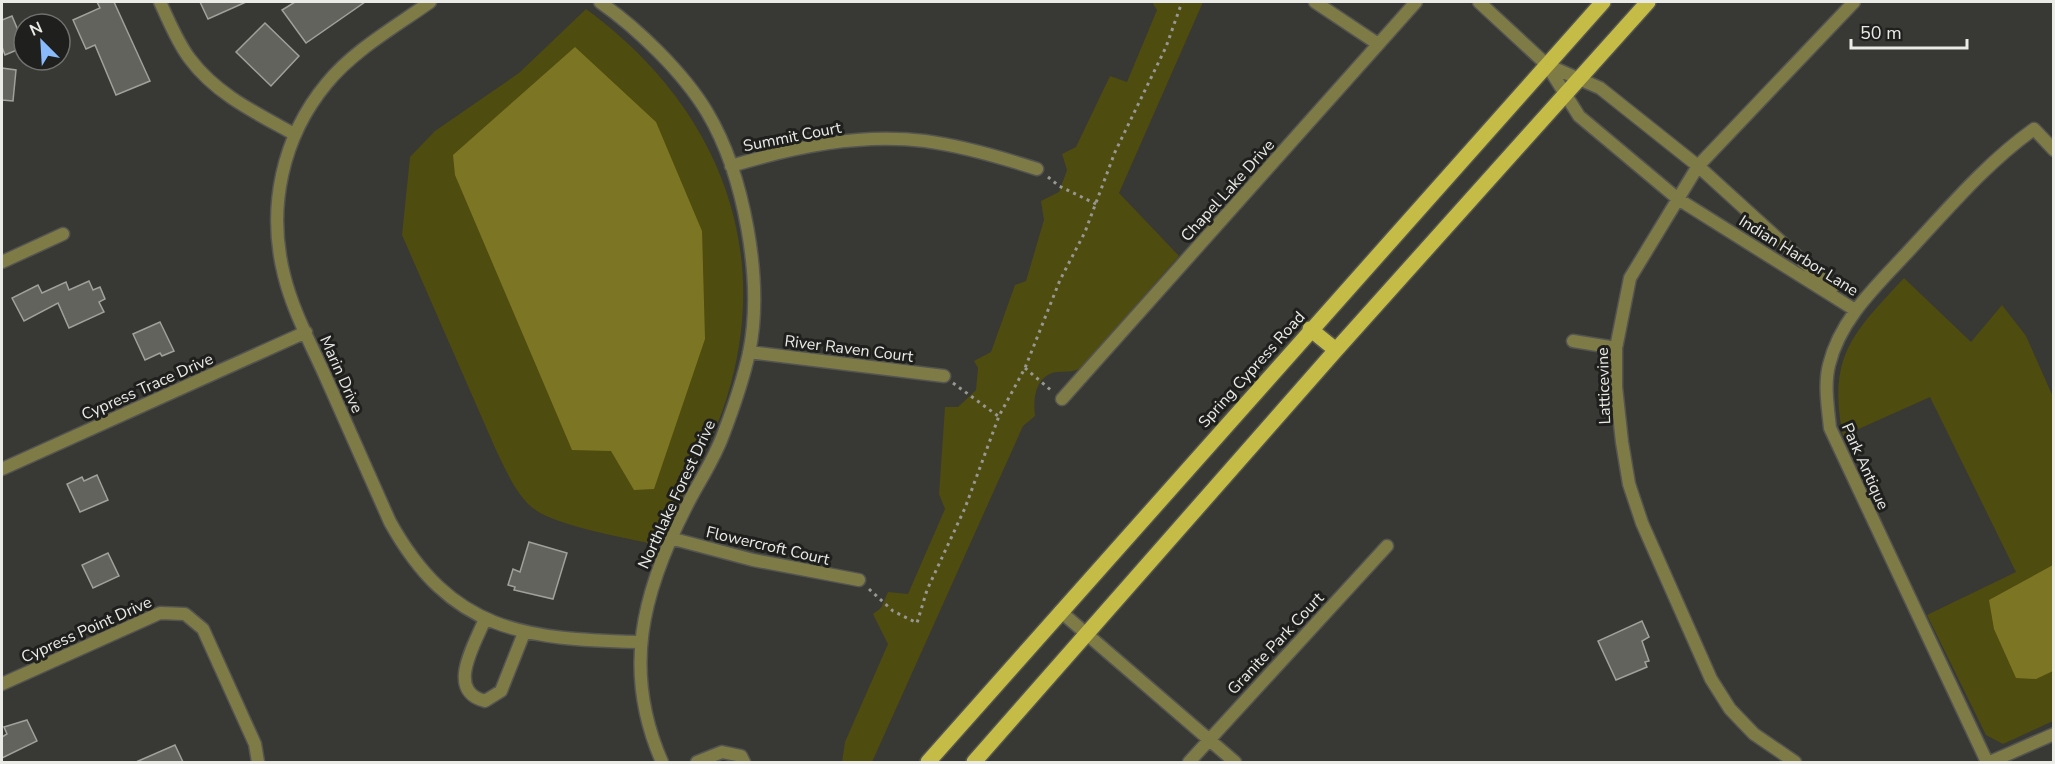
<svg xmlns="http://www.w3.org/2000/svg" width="2055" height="764" font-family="'Nunito Sans',sans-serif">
<rect width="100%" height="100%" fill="#383834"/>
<path fill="#4f4c0f" d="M1152,2H1203L1119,193L1179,256L1081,368C1072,373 1066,371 1057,372C1035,375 1033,399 1035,416L1023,426L872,762H842L845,742L888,644L873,614L881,608L888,592L908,594L945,509L939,494L945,407H958L976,390L978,368L974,361L991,352L1015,285L1026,281L1044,220L1041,201L1059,192L1067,170L1062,154L1076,147L1110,76L1127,82L1157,10Z
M586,9C713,102 775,242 727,397C711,449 681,496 658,545C627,538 562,527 537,511C517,498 506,470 496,450L402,235L410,157L435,131L519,73Z
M1904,278L1971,342L2002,305L2026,336L2053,397V721L2003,744L1986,735L1927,615L2016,572L1930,397L1843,436C1827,356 1853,333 1904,278Z"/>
<path fill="#7c7624" d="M575,47L656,122L702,231L705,339L654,489L634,490L611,451L572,450L455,175L453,155Z
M2053,565V671L2036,679L2016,678L1994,629L1989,600Z"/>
<path fill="#63635e" stroke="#a1a19c" stroke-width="1.5" d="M97,2H114L150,81L116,95L95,45L86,49L73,20L100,8Z
M200,2H246L208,19Z
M295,2H365L306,43L282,10Z
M12,16L20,35L24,34V47L5,55L2,47V20Z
M265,23L299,56L271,86L236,52Z
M2,68L16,70L13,101L2,100Z
M89,281L93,290L100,287L105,299L99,302L104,312L69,328L58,303L24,321L12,298L38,285L42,293L66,282L69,290Z
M160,322L174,351L162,356L160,353L145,360L133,334Z
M97,475L108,500L80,512L67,484L82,477L84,481Z
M529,542L567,553L553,599L514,590L515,587L508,585L513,569L520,572Z
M108,553L119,576L93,588L82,565Z
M1642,621L1649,637L1642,641L1649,661L1645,662L1647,667L1616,680L1598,641Z
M27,720L37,741L2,758V737L7,734L4,727Z
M175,745L183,762H136Z"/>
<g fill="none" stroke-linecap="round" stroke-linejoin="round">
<g stroke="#545451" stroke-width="15">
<path id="street" d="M160,2C169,21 177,42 190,59C216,94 256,113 294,134
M430,2C395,27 354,50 327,83C282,137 267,208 284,275C293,312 312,346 327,380C348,427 369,475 390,522C451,632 524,639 639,642
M600,2C637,28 683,72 707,112C744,174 764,281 749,353C743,380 733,409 723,435C714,460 698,483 686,507C642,593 622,671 662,762
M1315,2L1378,44
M1479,2L1547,65L1579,116L1678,199L1855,310
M1547,65L1600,88L1698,166L1832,288
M731,166C794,147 859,133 925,141C963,146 1000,157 1037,169
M2,262L63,234
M1573,341L1616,348
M749,352L944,376
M1062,399L1416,2
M2,469L306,332
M670,538L753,560L859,580
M1060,611L1235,762
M485,619C475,644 445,691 485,701L501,691L524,633
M2,684L160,613L185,614L203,629L255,744L258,762
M697,762L722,752L741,756L744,762
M1189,762L1387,546
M1795,762L1754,734L1730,709L1711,679L1642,523L1629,484L1622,442L1616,387V348L1630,278L1698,166L1854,2
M1987,762L1830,428C1828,408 1824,385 1829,365C1841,315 1883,280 1916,243C1953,203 1989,161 2034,129L2054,150
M1990,762L2054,734"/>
</g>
<g stroke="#545451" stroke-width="18">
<path id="primary" d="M1310,329L1336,350
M928,762L1603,2
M974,762L1336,350L1648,2"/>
</g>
<path stroke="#979794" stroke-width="3" stroke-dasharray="3 4.5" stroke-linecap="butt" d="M1048,177L1059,186L1096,204
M1025,368L1053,392
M953,383L998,416
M869,589L893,611L917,623L927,590L965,508L999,416L1025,368L1060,280L1085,232L1115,152L1166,47L1182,2"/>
<use href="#street" stroke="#7e7b46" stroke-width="12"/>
<use href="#primary" stroke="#c4bc46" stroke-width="15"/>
</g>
<g text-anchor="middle" stroke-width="6" stroke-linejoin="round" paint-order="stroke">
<g font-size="16" fill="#eaeae7" stroke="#1f1f1d">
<text transform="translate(792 136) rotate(-11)" y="6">Summit Court</text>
<text transform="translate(1227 190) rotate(-48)" y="6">Chapel Lake Drive</text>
<text transform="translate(1799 255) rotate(32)" y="6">Indian Harbor Lane</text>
<text transform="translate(849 348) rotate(7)" y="6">River Raven Court</text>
<text transform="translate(1251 369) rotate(-48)" y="6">Spring Cypress Road</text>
<text transform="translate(342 374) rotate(66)" y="6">Marin Drive</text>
<text transform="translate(147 386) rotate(-24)" y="6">Cypress Trace Drive</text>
<text transform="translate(1603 386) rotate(-92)" y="6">Latticevine</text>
<text transform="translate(1866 466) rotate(66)" y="6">Park Antique</text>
<text transform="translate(676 494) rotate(-65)" y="6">Northlake Forest Drive</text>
<text transform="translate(768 545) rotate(13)" y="6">Flowercroft Court</text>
<text transform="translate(86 629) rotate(-24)" y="6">Cypress Point Drive</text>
<text transform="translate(1275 643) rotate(-47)" y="6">Granite Park Court</text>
</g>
</g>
<rect width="2055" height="764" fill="none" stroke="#eaeae7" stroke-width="6"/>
<g transform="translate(42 42) rotate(336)"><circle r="28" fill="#1f1f1d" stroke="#70706e" stroke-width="1.5"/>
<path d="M0-4.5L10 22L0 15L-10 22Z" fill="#89bafc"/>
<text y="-9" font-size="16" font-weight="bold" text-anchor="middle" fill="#eaeae7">N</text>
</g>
<path d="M1851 39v9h116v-9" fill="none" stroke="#eaeae7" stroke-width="3"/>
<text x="1860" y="39" font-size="18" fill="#eaeae7" stroke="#1f1f1d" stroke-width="4.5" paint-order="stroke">50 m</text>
</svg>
